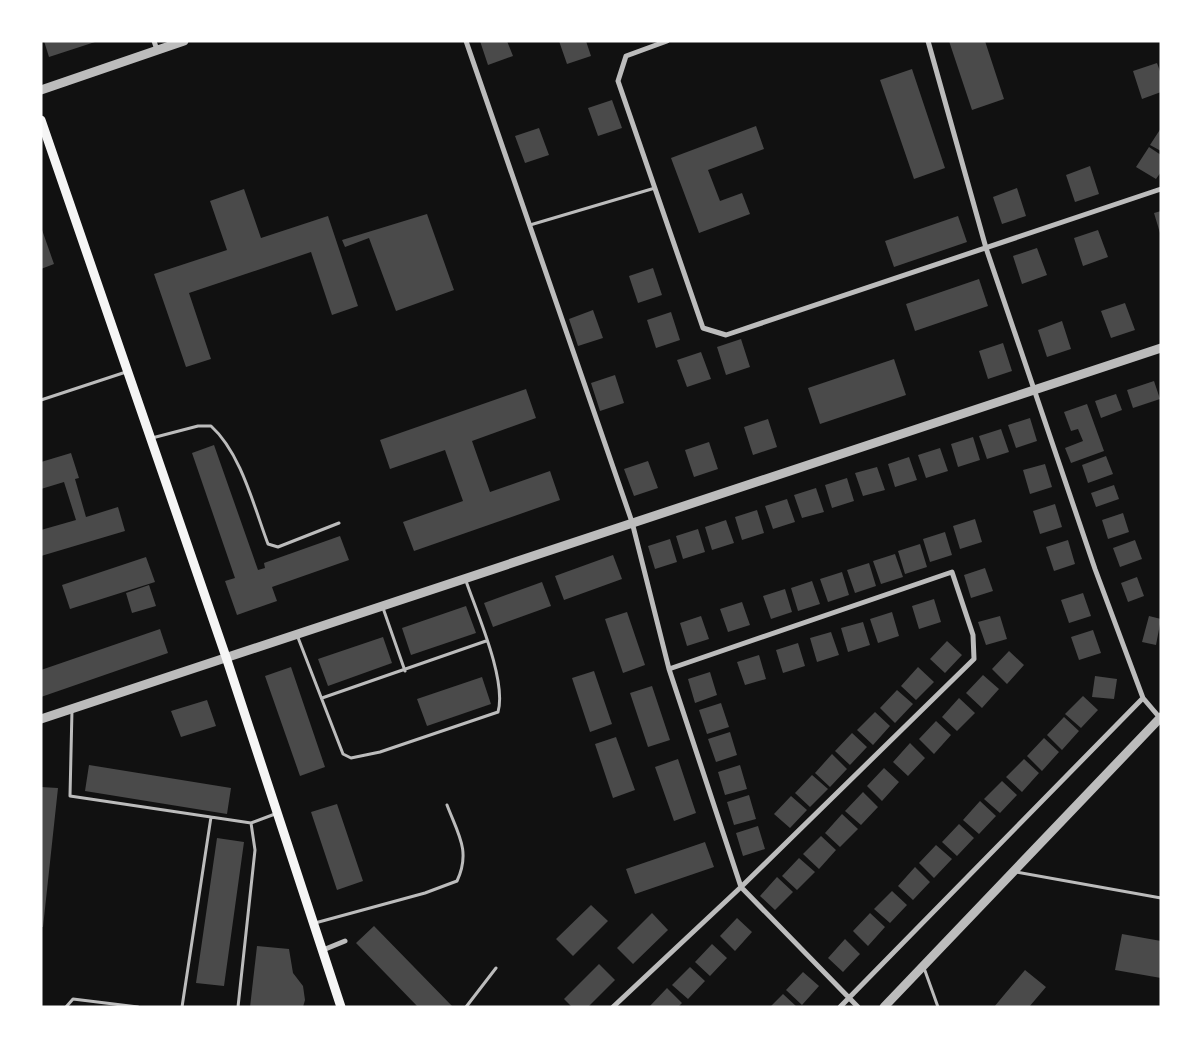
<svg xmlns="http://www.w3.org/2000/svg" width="1202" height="1048" font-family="Barlow,sans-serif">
<rect width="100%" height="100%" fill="#111"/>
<path fill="#4a4a4a" d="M44,41H95V42L49,57Z
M480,41H507L513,56L488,65Z
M559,41H586L591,56L567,64Z
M949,41H985L1004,99L972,110Z
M1157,63L1161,74V92L1142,99L1133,71Z
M912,69L945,168L914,179L880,80Z
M612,100L622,128L598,136L588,108Z
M756,126L764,149L708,170L720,201L742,193L750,214L699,233L671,158Z
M539,128L549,155L525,163L515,136Z
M1161,128V151L1150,145Z
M1149,147L1161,155V172L1156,179L1136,167Z
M1090,166L1099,194L1075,202L1066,175Z
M1017,188L1026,216L1002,224L993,197Z
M244,189L261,238L328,216L358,306L332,315L311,252L189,293L211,359L186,367L154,274L227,250L210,201Z
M1161,211V233H1160L1154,213Z
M427,214L454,290L396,311L369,238L345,247L342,240Z
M958,216L967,242L894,267L885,241Z
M41,227L54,264L41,269Z
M1098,230L1108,257L1083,266L1074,238Z
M1037,248L1047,275L1022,284L1013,256Z
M653,268L662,295L638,303L629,276Z
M979,279L988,306L915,331L906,304Z
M1125,303L1135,330L1111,338L1101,311Z
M593,310L603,338L578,346L569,319Z
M671,312L680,340L656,348L647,320Z
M1062,321L1071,349L1047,357L1038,330Z
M741,339L750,367L726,375L717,347Z
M1003,343L1012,371L988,379L979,351Z
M701,352L711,379L687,387L677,360Z
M894,359L906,395L820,424L808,388Z
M615,375L624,403L600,411L591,383Z
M1154,381L1160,399L1133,408L1127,390Z
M526,389L536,418L472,441L490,492L550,471L560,500L414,551L403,522L463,501L445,450L390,469L380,440Z
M1116,394L1122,410L1101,418L1095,401Z
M1087,404L1104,451L1071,463L1065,448L1083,441L1078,429L1071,431L1064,412Z
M1030,418L1037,441L1016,448L1008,425Z
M768,419L777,447L753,455L744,427Z
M1001,429L1009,452L987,459L979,436Z
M973,437L980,460L958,467L951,444Z
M709,442L718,469L694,477L685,450Z
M214,445L258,570L265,568L264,563L340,536L349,560L272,587L277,601L237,615L225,581L235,578L192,453Z
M940,448L948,471L926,478L918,455Z
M71,453L79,478L75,479L86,517L118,507L125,531L41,556V530L76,520L64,482L41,489V462Z
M1106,456L1113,474L1088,483L1082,465Z
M909,457L917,480L895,487L888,464Z
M648,461L658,488L634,496L624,469Z
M1045,464L1052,487L1030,494L1023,470Z
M877,467L885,490L863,496L855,473Z
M847,478L854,501L832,508L825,485Z
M1114,485L1119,499L1096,507L1091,493Z
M816,488L824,512L802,518L794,495Z
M787,499L795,522L773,529L765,506Z
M1055,504L1062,527L1040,534L1033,511Z
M757,510L764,533L742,540L735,517Z
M1123,513L1129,532L1108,539L1102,520Z
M975,519L982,542L960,549L953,526Z
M726,520L734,543L712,550L705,527Z
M698,529L705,552L683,559L676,536Z
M945,532L952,555L930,562L923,539Z
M670,539L677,562L655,569L648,546Z
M1068,540L1075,564L1054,571L1046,547Z
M1135,540L1142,559L1120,567L1113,548Z
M920,544L927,567L905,574L898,551Z
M895,554L903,577L881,584L873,561Z
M613,555L622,579L564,600L555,576Z
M146,557L155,582L70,609L62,585Z
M869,563L876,586L855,593L847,570Z
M985,568L993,591L971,598L964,575Z
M842,572L849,595L828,602L820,579Z
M1137,577L1144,596L1128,602L1121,583Z
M812,581L820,604L798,611L791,588Z
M542,582L551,606L493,627L484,603Z
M149,585L156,606L132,613L126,593Z
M785,589L792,612L771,619L763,596Z
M1083,593L1091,616L1069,623L1061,600Z
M934,599L941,622L919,629L912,606Z
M742,602L750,625L728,632L720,609Z
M466,606L476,633L411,655L402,628Z
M627,612L645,665L623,673L605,619Z
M892,612L899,636L878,643L870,619Z
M701,616L709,639L687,646L680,623Z
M1000,616L1007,639L986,645L978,622Z
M1149,616L1161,619L1156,645L1142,642Z
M863,622L870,645L848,652L841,628Z
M160,629L168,653L41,697V670Z
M1093,630L1101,653L1079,660L1071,637Z
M831,632L839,655L817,662L810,638Z
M383,637L392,663L328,686L318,659Z
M947,641L962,655L945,673L930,659Z
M798,643L805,666L783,673L776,650Z
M1009,651L1024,665L1007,684L992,669Z
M759,655L766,679L745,685L737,662Z
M291,667L325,767L300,776L265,676Z
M918,667L934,682L916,700L901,686Z
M594,671L612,724L590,732L572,678Z
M710,672L717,695L695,703L688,679Z
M983,675L999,689L982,708L966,693Z
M1095,676L1117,679L1114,699L1092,697Z
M482,677L491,704L427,726L417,699Z
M652,686L670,740L648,747L630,693Z
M897,690L913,704L895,723L880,708Z
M1083,696L1098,710L1081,728L1065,714Z
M959,698L975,713L957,731L942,717Z
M207,700L216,726L181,737L171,711Z
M721,703L729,727L707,734L699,710Z
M875,712L890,726L873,745L857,730Z
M1064,717L1079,731L1062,750L1047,735Z
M936,721L951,735L934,754L919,739Z
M730,732L737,755L716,762L708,739Z
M852,733L867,747L850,765L835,751Z
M616,737L635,790L613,798L595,744Z
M1044,738L1059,752L1042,771L1027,756Z
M910,743L925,758L908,776L893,762Z
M832,754L847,769L830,787L815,773Z
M678,759L696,813L674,821L655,767Z
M1024,759L1039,773L1022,792L1006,777Z
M89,765L231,788L227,814L85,791Z
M740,765L747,789L725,795L718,772Z
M884,768L899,782L882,801L867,786Z
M812,775L828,789L810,807L795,793Z
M1002,781L1017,795L1000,813L984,799Z
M41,787L58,788L43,927H41Z
M863,792L878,807L861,825L845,811Z
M749,795L756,819L734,825L727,802Z
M791,796L807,810L790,828L774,814Z
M980,801L996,816L979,834L963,820Z
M337,804L363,881L337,890L311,812Z
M842,814L858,829L840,847L825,833Z
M959,824L974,838L957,856L942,842Z
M758,826L765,849L743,856L736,833Z
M821,836L836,850L819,869L803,854Z
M217,838L244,842L224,986L196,983Z
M705,842L714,867L635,894L626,869Z
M936,845L952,859L934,878L919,863Z
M799,858L815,872L797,890L782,876Z
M915,867L930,882L913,900L898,886Z
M777,877L793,892L775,910L760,896Z
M892,891L907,905L890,923L874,909Z
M591,905L608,921L573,956L556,939Z
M652,913L668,930L633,964L617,948Z
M870,913L885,927L868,946L853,931Z
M737,918L752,932L735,951L720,936Z
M374,926L453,1007H418L356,943Z
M1122,934L1161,941V978L1115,970Z
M845,939L860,954L843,972L828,958Z
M712,944L727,958L710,976L695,962Z
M257,946L289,949L293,973L303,986L305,1000L303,1007H250Z
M599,964L615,980L588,1007H572L564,999Z
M690,967L705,981L688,999L672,985Z
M1025,970L1046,987L1029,1007H994Z
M803,972L819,986L802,1005L786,990Z
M667,988L682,1003L678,1007H649Z
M783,994L797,1007H770Z"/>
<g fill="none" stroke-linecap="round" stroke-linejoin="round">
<path stroke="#bcbcbc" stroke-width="3" d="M530,225L655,188
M41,400L126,372
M152,438L198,426H211C241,453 254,507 268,544L278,547L339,523
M383,608L405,671
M297,635L343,754L351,758L380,752L498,712C507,681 477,613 466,581
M322,698L486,641
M72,710L70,796L251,823
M1016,872L1161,898
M315,923L425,893L457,881C471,851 458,834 447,805
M924,968L938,1007
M66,1007L73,999L138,1007
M182,1007L211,817
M238,1007L255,850L251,823L275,814
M466,1007L496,968"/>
<path stroke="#bcbcbc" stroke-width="5" d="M154,41L157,50
M466,41L632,522L669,669L741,887L858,1007
M667,41L626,56L618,81L703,328L726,335L1161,189
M928,41L986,248L1095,569L1143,698L1160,718
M323,950L345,941
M613,1007L741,887L974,659L973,635L952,572L669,669
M840,1007L1143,698"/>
<path stroke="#bcbcbc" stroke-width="9" d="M41,90L184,41
M41,719L1161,348
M884,1007L1161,717"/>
<path stroke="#f5f5f5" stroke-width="9" d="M41,120L226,657L341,1007"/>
</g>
<rect width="1202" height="1048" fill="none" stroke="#ffffff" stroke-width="85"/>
</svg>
